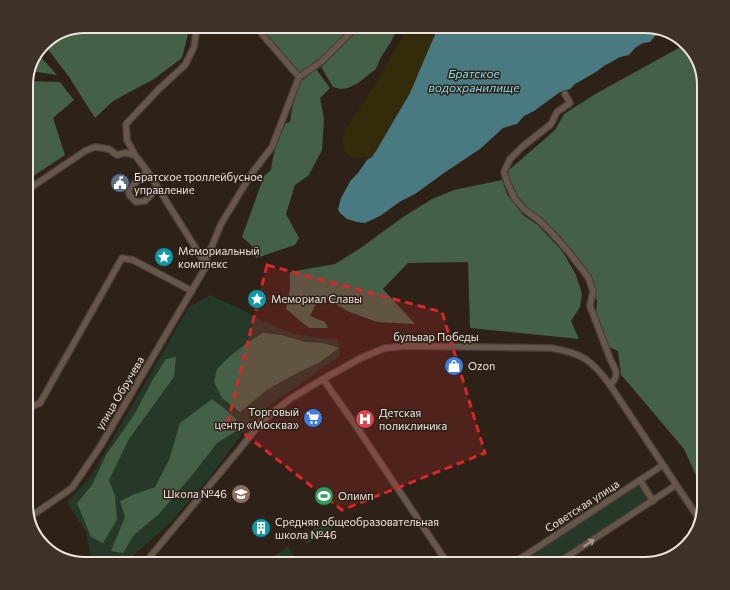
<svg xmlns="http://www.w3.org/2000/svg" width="730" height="590" font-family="Commissioner,sans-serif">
<rect width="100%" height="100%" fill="#2e2118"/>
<path fill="#263827" d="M210,295L247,312L265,322L291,333L320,338L338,339L340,356L267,407L244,431L213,473L172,521L124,564H93L90,552L86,532L67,502L90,478L189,307Z
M638,483L649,499L551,564H518Z
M328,520L333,528L307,544L302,536Z
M288,547L299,564H262Z"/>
<path fill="#446046" d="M85,26H190L182,58L154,79L113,101L95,118L69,77L44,44L46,41Z
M258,26H353L321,59L299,74Z
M362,26H398L392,40L380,59L376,69L358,83L348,88L340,89L333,87L321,67Z
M686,44L698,59L704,85V493L684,449L635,391L621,375L618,351L609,347L596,314L597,301L593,291V282L588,271L579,262L558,234L537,215L526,207L518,197L508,176L509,170L555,130L564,114L597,93Z
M39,55L57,75L31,71Z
M316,69L330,88L320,98L324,119L322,150L309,175L295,185L286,214L299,238L295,245L256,258L252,246L242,237L264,176L271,170C273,153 278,138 286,123L290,122L292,108L300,82Z
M26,81L60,82L74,100L53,118L65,155L26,181Z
M502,180L507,194L523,215L538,225L563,252L576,275L582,294L580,307L571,321L579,339L470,328L468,262L408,263L383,289L415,324L377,322L347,311L323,296L316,304L310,316L325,322L328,328H309L286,309L290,288V272L335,264L362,247L403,217L432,199L454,190Z
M263,333L281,335L305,342L323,343L339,348L320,362L299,372L268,389L240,412L222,398L214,382L217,369L229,357L248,342Z
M176,357L174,377L129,439L109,480L115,496L117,520L103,543L91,537L77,503L92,485L106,455L134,415L153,379L166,359Z
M212,399L225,409L236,419L238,430L217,443L193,474L159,514L134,535L123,553L111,551L125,517L120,501L135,494L155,487L169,460L180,423Z"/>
<path fill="#332b0a" d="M409,26H429L436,31L410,93L376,151L372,157L355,158L345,153L342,136L372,90Z"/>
<path fill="#497981" d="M436,26H645L662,33L655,36L650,42L643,43L635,48L629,55L620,57L604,66L596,72L575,84L570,89L560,92L534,111L524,116L517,124L503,128L480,149L444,173L415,194L401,201L380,216L365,223L357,222L347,219L340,213L338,209L341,198L351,180L358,173L367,160L372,157L376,151L410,93L430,46L435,35Z"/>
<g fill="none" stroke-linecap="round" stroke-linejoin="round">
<g stroke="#4a3e38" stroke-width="8">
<path id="minor" d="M197,26L194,47L185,65L159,89L126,124L127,140L135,155L150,175L158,188L205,263
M255,26L299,77
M565,94L570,103L557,112L551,124L522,147L510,159L504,172L507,182L515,199L525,210L540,221L550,231L568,251L588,277L593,291L590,306L611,361C617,371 619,376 610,385
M150,175L144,174L128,190L130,196L136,202L145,201L158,188
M26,191L85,151L95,147L109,149L117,155L125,153L135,155
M323,379L356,426L448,564
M26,409L40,403L122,258L133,260L192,291
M640,480L653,501
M30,517L72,488L101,445L205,268V263L221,224L252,173L272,147L299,77L321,62L357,26
M144,564L239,450L262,421L290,399L323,379L361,358L385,348L407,346L551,348C582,353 592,360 610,385L699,519
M512,564L663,465
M556,564L676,485"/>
</g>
<use href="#minor" stroke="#66564c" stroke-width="5.5"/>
</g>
<defs><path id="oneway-shaft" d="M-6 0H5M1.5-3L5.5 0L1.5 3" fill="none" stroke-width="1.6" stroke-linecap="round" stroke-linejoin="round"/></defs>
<use stroke="#aa9d95" href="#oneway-shaft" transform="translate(589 543) rotate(-33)"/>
<path fill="#d62828" fill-opacity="0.2" stroke="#d62828" stroke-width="3" stroke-dasharray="8 5" stroke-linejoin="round" d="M267,265L442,312L485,453L342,510L228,421Z"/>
<defs>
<g id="civic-disc" transform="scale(1)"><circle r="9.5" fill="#5c6f8a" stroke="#2e2118"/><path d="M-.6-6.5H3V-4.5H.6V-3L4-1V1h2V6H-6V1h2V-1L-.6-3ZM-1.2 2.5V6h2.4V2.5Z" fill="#fff"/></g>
<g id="sight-disc" transform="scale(1)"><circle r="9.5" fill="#0f9aa8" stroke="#2e2118"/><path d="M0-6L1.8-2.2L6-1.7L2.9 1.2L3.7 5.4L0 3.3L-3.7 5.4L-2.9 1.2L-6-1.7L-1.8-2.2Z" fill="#fff"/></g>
<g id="shop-disc" transform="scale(1)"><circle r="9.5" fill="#3f7fe0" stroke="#2e2118"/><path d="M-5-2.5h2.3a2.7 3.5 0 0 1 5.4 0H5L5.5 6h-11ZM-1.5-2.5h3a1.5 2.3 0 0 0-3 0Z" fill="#fff"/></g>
<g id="supermarket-disc" transform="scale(1)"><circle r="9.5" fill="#3f7fe0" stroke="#2e2118"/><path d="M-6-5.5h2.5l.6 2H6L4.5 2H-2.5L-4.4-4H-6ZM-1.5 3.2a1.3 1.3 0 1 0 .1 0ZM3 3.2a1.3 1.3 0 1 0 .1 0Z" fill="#fff"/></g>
<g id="hospital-disc" transform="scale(1)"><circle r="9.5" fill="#e0444e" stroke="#2e2118"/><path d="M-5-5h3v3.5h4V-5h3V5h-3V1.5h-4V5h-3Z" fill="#fff"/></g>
<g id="school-disc" transform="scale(1)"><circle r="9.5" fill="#8d6e63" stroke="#2e2118"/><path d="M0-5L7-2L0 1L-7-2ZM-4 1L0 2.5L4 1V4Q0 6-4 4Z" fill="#fff"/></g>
<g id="stadium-disc" transform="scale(1)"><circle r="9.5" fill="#2e9e5b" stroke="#2e2118"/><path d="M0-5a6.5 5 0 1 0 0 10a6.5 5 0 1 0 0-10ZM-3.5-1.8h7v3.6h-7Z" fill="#fff"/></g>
<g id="building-disc" transform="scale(1)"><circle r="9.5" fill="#0f9aa8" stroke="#2e2118"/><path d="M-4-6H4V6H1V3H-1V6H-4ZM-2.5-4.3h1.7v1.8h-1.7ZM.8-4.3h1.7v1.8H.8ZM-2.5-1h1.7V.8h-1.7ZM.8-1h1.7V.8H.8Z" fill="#fff"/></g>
</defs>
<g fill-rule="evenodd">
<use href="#civic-disc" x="120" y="183"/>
<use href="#sight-disc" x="164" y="257"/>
<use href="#sight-disc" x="257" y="299"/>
<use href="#shop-disc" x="454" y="366"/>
<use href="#supermarket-disc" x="313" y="418"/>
<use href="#hospital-disc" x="365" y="419"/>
<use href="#school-disc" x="241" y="494"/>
<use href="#stadium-disc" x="324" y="496"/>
<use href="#building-disc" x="261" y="528"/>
</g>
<g text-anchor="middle" stroke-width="3" stroke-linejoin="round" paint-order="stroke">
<g font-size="11" fill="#eee4de" stroke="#2e2118" text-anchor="start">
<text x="134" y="181">Братское троллейбусное<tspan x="134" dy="13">управление</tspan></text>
<text x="178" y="255">Мемориальный<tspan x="178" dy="13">комплекс</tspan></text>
<text x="271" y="303">Мемориал Славы</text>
<text x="468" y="370">Ozon</text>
<text x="299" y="416" text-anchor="end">Торговый<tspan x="299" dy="13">центр «Москва»</tspan></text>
<text x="379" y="417">Детская<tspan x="379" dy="13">поликлиника</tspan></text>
<text x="227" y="498" text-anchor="end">Школа №46</text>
<text x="338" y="500">Олимп</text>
<text x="275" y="526">Средняя общеобразовательная<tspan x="275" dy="13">школа №46</tspan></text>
</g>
<g font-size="11" fill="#eee4de" stroke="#2e2118">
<text x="436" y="341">бульвар Победы</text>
<text transform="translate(120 393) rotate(-59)" y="4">улица Обручева</text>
<text transform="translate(582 506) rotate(-33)" y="4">Советская улица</text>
</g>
<g font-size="12" font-style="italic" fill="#87dbe8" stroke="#2e2118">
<text x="474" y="78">Братское<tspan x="474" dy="14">водохранилище</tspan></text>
</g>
</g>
<path d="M0 0H730V590H0ZM85 33H645A52 52 0 0 1 697 85V505A52 52 0 0 1 645 557H85A52 52 0 0 1 33 505V85A52 52 0 0 1 85 33Z" fill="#3d3128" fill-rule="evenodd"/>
<path fill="none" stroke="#eee4de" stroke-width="2" d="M85 33H645A52 52 0 0 1 697 85V505A52 52 0 0 1 645 557H85A52 52 0 0 1 33 505V85A52 52 0 0 1 85 33Z"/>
</svg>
